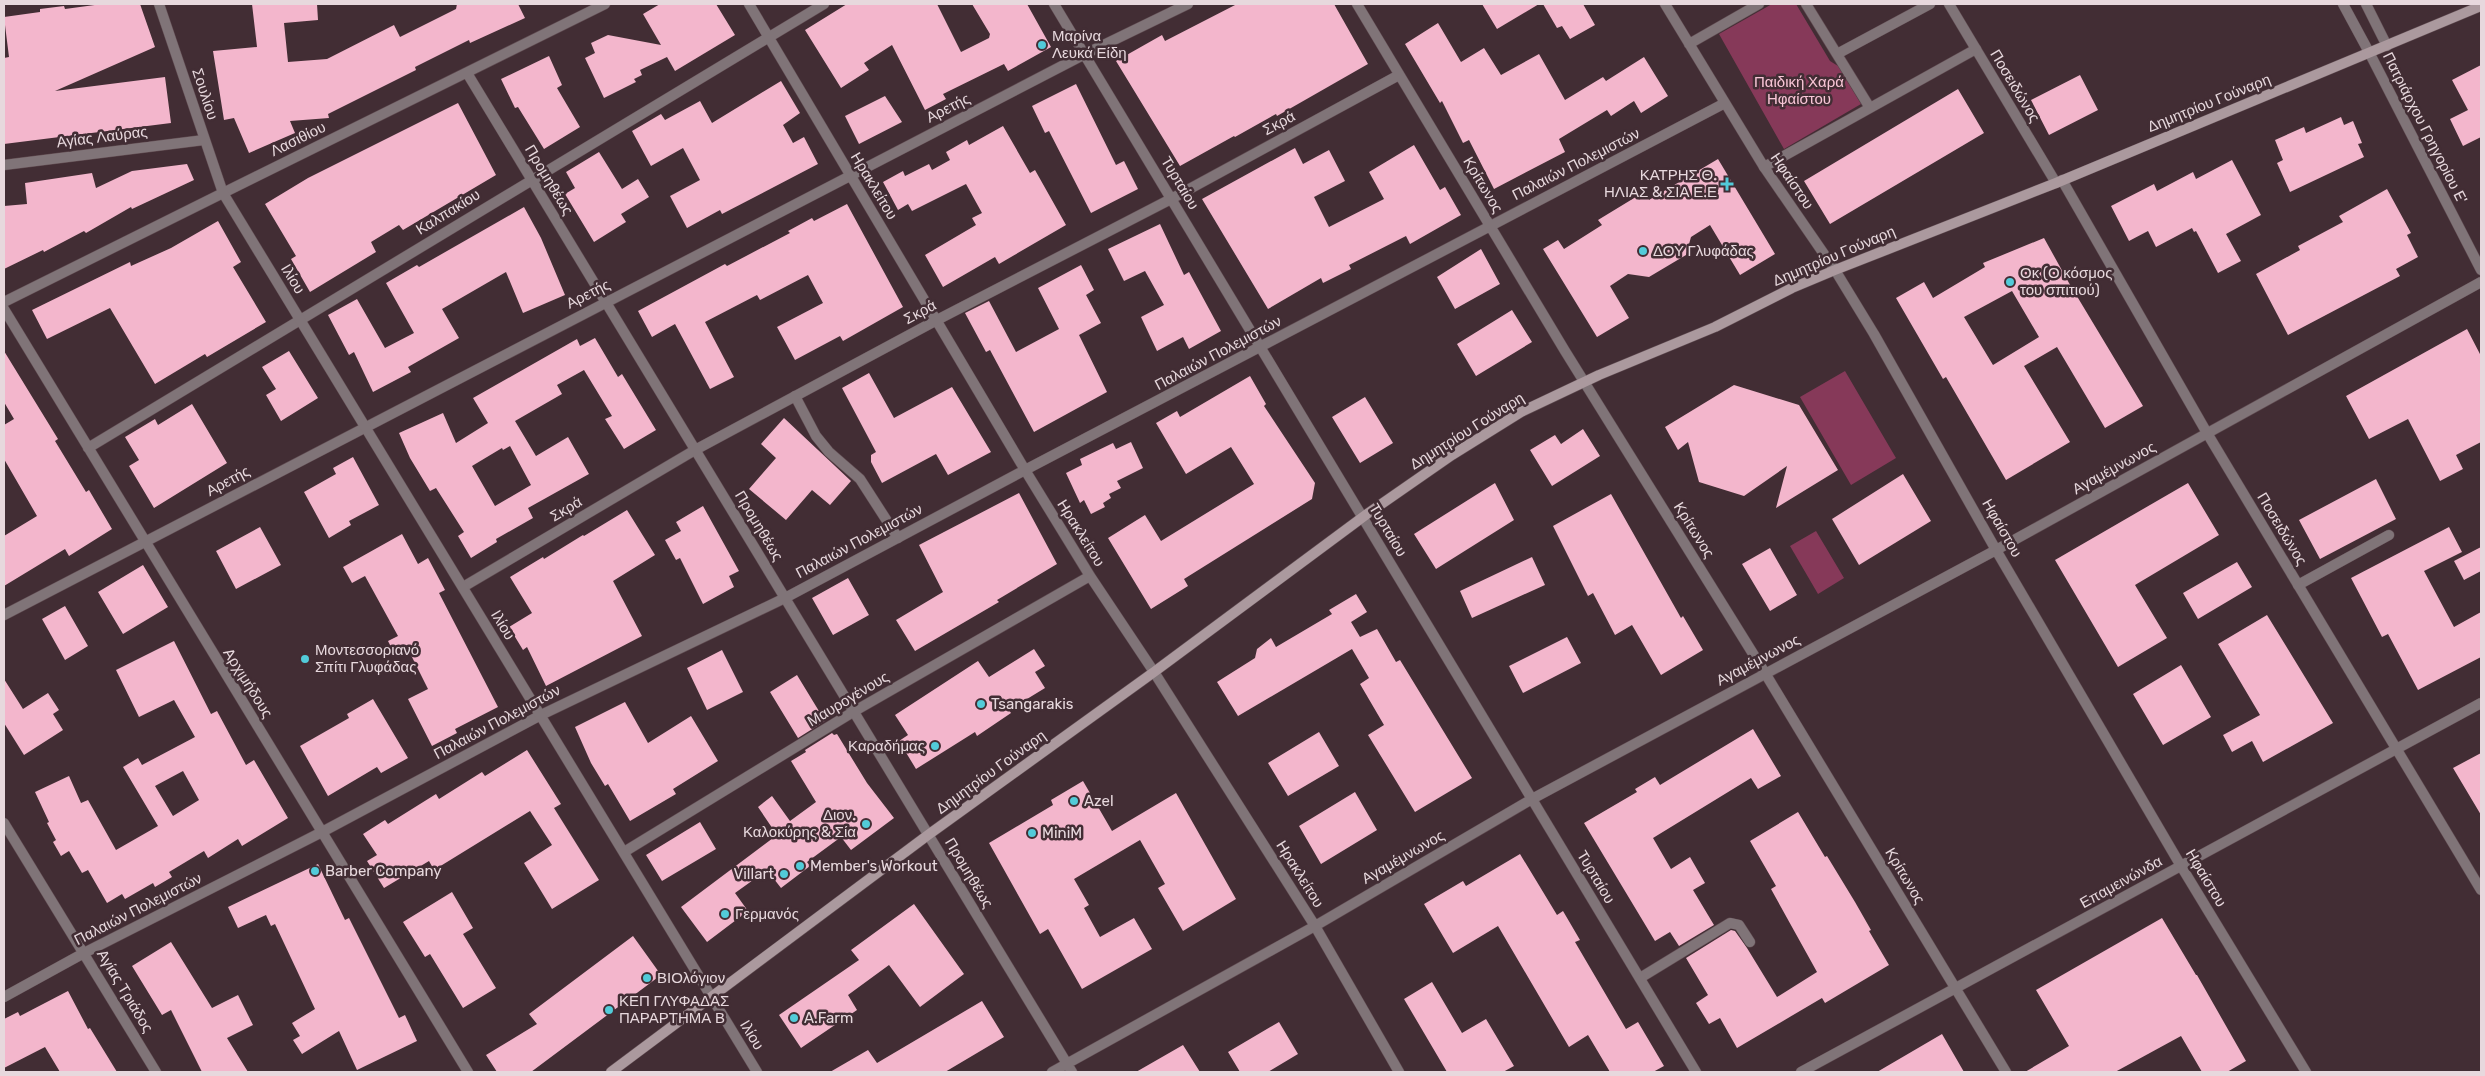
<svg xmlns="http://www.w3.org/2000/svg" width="2485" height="1076" font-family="Rubik,sans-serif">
<rect width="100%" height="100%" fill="#422d34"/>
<path fill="#863959" d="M1772,4H1796L1830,61L1838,66L1861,104L1784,149L1719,34Z
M1845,371L1896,458L1851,485L1800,397Z
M1816,531L1844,578L1818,594L1790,546Z"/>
<path fill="#f3b6cc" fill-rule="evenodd" d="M102,4H140L155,47L55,91L165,77L171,123L4,144V58L9,57L4,17L40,12V9L64,6L65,9Z
M252,4H317L318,20L284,23L288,62L327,59L394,25L400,37L456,9L457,4H518L525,18L470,43L469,40L415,67L416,70L328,114L329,118L290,121L295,133L249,153L234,118L224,120L213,51L257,47Z
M660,4H716L735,35L675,71L667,57L640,70L642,75L634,79L636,82L604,98L585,58L595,53L591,43L608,35L661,45L643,14Z
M847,4H937L961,52L989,38L990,34L972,4H1027L1051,47L1008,71L1004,64L943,94L946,99L925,110L892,45L864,63L869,70L841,88L805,30Z
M1237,4H1334L1368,64L1277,116L1276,114L1235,137L1234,136L1180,166L1116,61L1162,35L1165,41Z
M1482,4H1539L1497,29Z
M1543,4H1583L1595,25L1570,39L1562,26L1557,28Z
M1438,23L1461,62L1484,48L1501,75L1539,54L1565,100L1603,77L1606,81L1644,57L1668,96L1641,113L1634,101L1611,116L1607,110L1559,139L1565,152L1494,189L1469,140L1463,143L1442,101L1440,103L1405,44Z
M549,56L562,85L557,88L580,127L544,149L518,107L515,108L501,79Z
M2481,65V137L2463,146L2450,119L2468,110L2452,80Z
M2080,75L2098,110L2049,135L2031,100Z
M781,81L800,113L783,125L793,143L804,137L818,164L722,214L720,210L687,228L670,196L700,180L683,148L651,166L632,131L661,114L665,120L700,101L712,123Z
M1076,84L1116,165L1124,161L1138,189L1091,213L1049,131L1045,133L1032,106Z
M1958,89L1984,133L1830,224L1804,181Z
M885,96L902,122L859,144L845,116Z
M458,103L496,175L403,230L399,225L371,242L376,252L310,292L291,259L296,256L265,204L308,178Z
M2341,117L2344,125L2353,121L2362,143L2358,144L2364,157L2290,192L2277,163L2283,160L2275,140L2304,127L2306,133Z
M1003,126L1030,173L1035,170L1066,225L999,264L995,257L943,287L925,255L976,225L972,218L982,213L966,184L912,211L908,204L898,210L883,182L903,171L905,176L929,164L932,170L950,160L946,152L967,140L969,145Z
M1414,145L1440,190L1445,187L1461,215L1410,244L1406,236L1349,265L1351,269L1323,283L1321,278L1268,309L1202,199L1295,148L1303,164L1329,150L1345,181L1314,197L1329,227L1384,199L1369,172Z
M599,152L622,189L638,179L649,197L621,214L626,222L594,242L565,194L575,188L566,172Z
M1718,159L1775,254L1740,275L1710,225L1691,237L1686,255L1649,277L1628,274L1610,286L1629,318L1597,337L1543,249L1558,240L1564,249L1602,225L1598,220L1644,192L1649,200Z
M2232,160L2261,215L2226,234L2241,261L2218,273L2196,231L2194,232L2192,228L2156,247L2148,231L2129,241L2111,206L2154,184L2157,191L2193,172L2196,179Z
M187,164L194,180L132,209L131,207L86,233L84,231L44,252L43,250L4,269V206L27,204L25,183L92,173L96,188L132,171Z
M2387,189L2411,233L2407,235L2418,257L2396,269L2400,276L2288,335L2256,274L2300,250L2298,246L2343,222L2339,216Z
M847,204L903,307L843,341L840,336L795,360L777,327L823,303L808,275L760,300L757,295L705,322L734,377L710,389L675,324L652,337L638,311L725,264L727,266L790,233L788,231L812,218L814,221Z
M524,207L541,238L565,295L523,313L506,272L442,309L459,338L408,367L411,372L373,392L354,352L349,355L328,315L357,299L385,348L414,333L386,283L417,265L419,267Z
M218,221L241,262L233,267L266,322L207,357L205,354L155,384L110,308L47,339L32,310L130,262L131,266L171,248Z
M1160,224L1184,275L1189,272L1221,331L1189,349L1183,337L1157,351L1141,317L1164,305L1145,271L1124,281L1108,249Z
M2044,238L2069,283L2143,406L2105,428L2057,347L2024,366L2070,442L2006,480L1946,377L1943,379L1896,298L1924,282L1933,298L1985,267L1983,263ZM2012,291L2039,337L1993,365L1964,317Z
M1481,249L1500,284L1455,309L1437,277Z
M1081,265L1094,290L1086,295L1101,323L1079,335L1107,392L1034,432L990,350L986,352L965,313L989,301L1016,352L1059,329L1038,288Z
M1512,310L1532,342L1476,376L1457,344Z
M2467,329L2481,356V442L2456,455L2463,469L2440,481L2408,419L2369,439L2346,396Z
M595,338L618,377L622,374L656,430L624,449L605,419L612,416L584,370L557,385L562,394L515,421L536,456L568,437L589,474L528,508L533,518L496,539L497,542L471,558L458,536L464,532L436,488L430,491L410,458L399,433L443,413L456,443L488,423L473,398L577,339L580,346ZM510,446L531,485L495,506L472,466L502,448L503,450Z
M4,351L58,439L55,441L86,492L89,490L112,529L69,556L65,549L4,586V536L37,516L4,459V425L14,419L4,402Z
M289,351L318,398L281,421L266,395L276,389L262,367Z
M869,373L894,418L952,387L991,452L948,475L936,454L882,483L871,462V455L876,452L842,388Z
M1250,376L1266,404L1264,406L1315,483L1312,499L1184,579L1188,586L1151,609L1108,538L1145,515L1161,541L1254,484L1231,447L1186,474L1156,423L1177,411L1180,417Z
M1734,385L1799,405L1838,470L1776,508L1787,466L1744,496L1699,482L1688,442L1678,450L1665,427Z
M1365,397L1393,443L1360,463L1332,417Z
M192,404L227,463L154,508L129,466L139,460L125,437L155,419L158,425Z
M784,418L851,481L830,505L812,490L786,520L749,489L776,458L761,444Z
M1583,429L1600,456L1552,486L1530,450L1555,435L1561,444Z
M1131,442L1143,468L1117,481L1121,488L1109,494L1111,498L1103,503L1105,507L1091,514L1084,500L1080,503L1066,473L1082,465L1080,459L1113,443L1116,449Z
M353,457L379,505L349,521L351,525L329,538L304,492L336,474L333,468Z
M1903,474L1931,521L1859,565L1832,519Z
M2376,479L2396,519L2320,559L2299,520Z
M1495,483L1514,520L1436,569L1414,534Z
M2188,483L2219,535L2135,585L2167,638L2118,667L2055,560Z
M1019,493L1057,564L997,600L999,602L915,651L896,620L943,592L919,545Z
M1611,494L1681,618L1683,616L1703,650L1661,675L1632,625L1615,635L1593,593L1588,596L1553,526Z
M703,506L739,571L729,576L734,587L703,604L680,558L676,560L665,540L681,531L676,522Z
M627,510L655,555L613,581L642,636L546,686L527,647L523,650L509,627L532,613L510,577L543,557L544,559L583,535L584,536Z
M260,527L281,565L236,589L216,551Z
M2449,527L2462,552L2424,571L2454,627L2481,612V657L2418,690L2388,634L2382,637L2351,578Z
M402,534L418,564L428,558L445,590L439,593L498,707L455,729L457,733L432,746L408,699L428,689L409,651L396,657L388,641L398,636L365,576L352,583L343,567Z
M2481,547V571L2464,580L2454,561Z
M1770,548L1797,595L1770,611L1742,564Z
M1532,557L1545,585L1472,618L1460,591Z
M2237,562L2252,587L2198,619L2183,593Z
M143,565L168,607L123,634L98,592Z
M848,578L869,615L833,635L812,598Z
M1356,594L1367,612L1351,622L1360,637L1377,629L1396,662L1400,660L1472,778L1415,812L1368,735L1384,725L1360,684L1369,678L1352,649L1238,716L1217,682L1255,658L1257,649L1271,638L1276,647L1332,614L1329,610Z
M65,606L88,646L65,660L42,619Z
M2267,615L2333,723L2263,762L2252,741L2232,752L2223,735L2260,715L2218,644Z
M1567,637L1581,663L1523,693L1509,666Z
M174,641L211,714L217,711L246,765L254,760L288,818L242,846L238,839L208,858L204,851L169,872L172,877L155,887L153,883L125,899L122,894L107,903L88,870L82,873L69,851L61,856L53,842L56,840L47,823L49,822L35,792L69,776L81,803L88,800L116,850L158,826L123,767L138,758L142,765L195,737L174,700L139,717L116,670ZM183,771L199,800L173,816L155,786Z
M1034,649L1045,666L1035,672L1045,688L1009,710L1011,713L977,736L975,732L916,769L899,741L908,735L895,715L978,661L989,677Z
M722,650L743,692L707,710L687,668Z
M2181,665L2211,717L2163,745L2133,694Z
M797,675L825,721L798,738L770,692Z
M4,679L23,709L48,693L59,710L53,714L63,730L24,755L4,723Z
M373,699L408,758L381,773L377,767L328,796L300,746L349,718L347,714Z
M625,702L648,743L691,716L718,761L673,789L676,794L630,821L608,784L605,786L591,763L575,727Z
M1753,729L1781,776L1758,789L1751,778L1653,838L1671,869L1690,857L1705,883L1693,890L1714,925L1679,946L1670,932L1655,941L1584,823L1637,792L1635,789L1655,777L1660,785Z
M1319,732L1339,766L1288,796L1268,763Z
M832,733L834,735L837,734L867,783L894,818L851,850L841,837L807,862L810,866L781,888L767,870L735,893L748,911L707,942L681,907L777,835L758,807L772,796L790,821L816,802L791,761L806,752L805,750Z
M527,750L561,804L554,808L599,880L552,909L524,863L552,845L530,811L434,870L429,861L384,888L367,861L377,855L363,834L385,820L388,824L436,794L439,799L482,772L485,776Z
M2481,753V815L2453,768Z
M1083,781L1112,831L1176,793L1236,899L1183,931L1158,888L1165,884L1140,840L1074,879L1089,905L1084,908L1100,937L1134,918L1152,949L1082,989L1048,929L1040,934L989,843L1053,805L1051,800Z
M1355,792L1377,830L1321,864L1299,826Z
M1798,812L1825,857L1827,856L1855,902L1871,930L1869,931L1889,965L1825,1003L1822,998L1737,1048L1720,1018L1709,1024L1696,1003L1708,995L1686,958L1731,930L1735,931L1747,948L1777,997L1817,972L1771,889L1776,886L1750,841Z
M700,822L716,849L662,881L646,855Z
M1520,854L1557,915L1563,911L1580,940L1575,942L1626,1029L1638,1022L1664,1066L1653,1072H1610L1588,1035L1569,1047L1498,926L1453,953L1424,904L1463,881L1466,886Z
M318,864L345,920L349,918L399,1018L405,1015L417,1041L357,1070L339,1031L302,1054L293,1040L300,1036L292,1023L315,1009L275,924L271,926L266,915L238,928L228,907Z
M452,892L473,928L463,934L496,988L463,1008L430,954L425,957L403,922Z
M914,904L964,974L920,1007L889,965L848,995L857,1010L801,1048L779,1015L859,960L851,950Z
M2162,918L2196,975H2197L2246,1061L2227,1072H2202L2181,1036L2115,1072H2025L2069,1046L2036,990Z
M633,936L661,975L531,1072H497L486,1055L537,1024L529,1014Z
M171,942L212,1008L238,995L253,1025L227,1038L248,1072H202L171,1010L162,1015L132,966Z
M1432,982L1462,1033L1486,1019L1514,1066L1503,1072H1447L1404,999Z
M68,991L88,1029L90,1028L117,1072H60L45,1047L4,1068V1019L18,1012L20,1016Z
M982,1001L1004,1037L945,1072H830L868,1050L877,1063Z
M1279,1022L1298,1054L1268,1072H1240L1228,1052Z
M1942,1034L1964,1072H1877Z
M1183,1045L1200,1072H1136Z"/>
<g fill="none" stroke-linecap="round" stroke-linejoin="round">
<g stroke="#604c52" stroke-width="11">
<path id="service" d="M795,396L816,436L829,452L860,479L898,538
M2298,585L2389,535
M1640,978L1730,923L1739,925L1750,942"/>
</g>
<g stroke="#604c52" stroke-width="11">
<path id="pedestrian" d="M1806,4L1870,108
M1837,54L1930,4
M1764,167L1976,49"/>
</g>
<g stroke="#604c52" stroke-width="11">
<path id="minor" d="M749,4L1025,470L1090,576L1154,672L1315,926L1399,1072
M1054,4L1696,1072
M1357,4L1565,351L1765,673L2006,1072
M1665,4L1764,167L1835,270L1874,334L1996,550L2181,866L2306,1072
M1949,4L2056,183
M1689,44L1759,4
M2370,54L2481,270
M467,73L1072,1072
M4,165L204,140
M2062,180L2207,433L2481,890
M223,193L605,4
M4,309L468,1072
M88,448L824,4
M463,587L695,450L937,320L1171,199L1399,75
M4,615L1085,54L1188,4
M4,823L156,1072
M624,852L853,712L1090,576
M4,997L84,953L322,832L541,715L785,598L1025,470L1725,103
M1052,1072L1315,926L1532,799L1996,550L2481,282
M1801,1072L2481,703"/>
</g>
<g stroke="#604c52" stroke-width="11">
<path id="tertiary" d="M159,4L223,193L757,1072
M2343,4L2370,54
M2366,4L2387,46
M4,302L223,193"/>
</g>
<g stroke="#604c52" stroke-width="11">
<path id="secondary" d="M611,1072L928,835L1154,672L1367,514L1452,455L1521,412L1599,375L1715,327L1792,288L1835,270L2056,183L2481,6"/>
</g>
<use href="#service" stroke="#807478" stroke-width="10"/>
<use href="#pedestrian" stroke="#807478" stroke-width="10"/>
<use href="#minor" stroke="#807478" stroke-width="10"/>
<use href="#tertiary" stroke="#807478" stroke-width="10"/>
<use href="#secondary" stroke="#ab999e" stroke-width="10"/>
</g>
<g fill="#52cbd9" stroke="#422d34" stroke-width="2">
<circle cx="1042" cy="45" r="5"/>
<path d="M1724.5 176.5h5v5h5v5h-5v5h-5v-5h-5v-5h5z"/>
<circle cx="1643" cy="251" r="5"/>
<circle cx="2010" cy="282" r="5"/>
<circle cx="305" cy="659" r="5"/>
<circle cx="981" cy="704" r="5"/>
<circle cx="935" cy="746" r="5"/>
<circle cx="1074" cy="801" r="5"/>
<circle cx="866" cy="824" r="5"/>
<circle cx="1032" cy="833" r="5"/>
<circle cx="800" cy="866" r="5"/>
<circle cx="315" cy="871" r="5"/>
<circle cx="784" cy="874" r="5"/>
<circle cx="725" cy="914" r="5"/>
<circle cx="647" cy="978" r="5"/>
<circle cx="609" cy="1010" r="5"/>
<circle cx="794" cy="1018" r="5"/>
</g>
<g text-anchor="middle" stroke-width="5" stroke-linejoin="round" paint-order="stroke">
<g font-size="15" fill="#e7d8dd" stroke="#422d34" text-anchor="start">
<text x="1052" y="41">Μαρίνα<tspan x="1052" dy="17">Λευκά Είδη</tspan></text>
<text x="1717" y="180" text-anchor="end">ΚΑΤΡΗΣ Θ.<tspan x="1717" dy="17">ΗΛΙΑΣ &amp; ΣΙΑ Ε.Ε</tspan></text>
<text x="1653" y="256">ΔΟΥ Γλυφάδας</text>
<text x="2020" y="278">Οκ (Ο κόσμος<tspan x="2020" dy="17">του σπιτιού)</tspan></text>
<text x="315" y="655">Μοντεσσοριανό<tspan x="315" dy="17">Σπίτι Γλυφάδας</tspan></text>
<text x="991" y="709">Tsangarakis</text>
<text x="925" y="751" text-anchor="end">Καραδήμας</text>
<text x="1084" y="806">Azel</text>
<text x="856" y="820" text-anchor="end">Διον.<tspan x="856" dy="17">Καλοκύρης &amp; Σία</tspan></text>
<text x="1042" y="838">MiniM</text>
<text x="810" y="871">Member's Workout</text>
<text x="325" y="876">Barber Company</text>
<text x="774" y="879" text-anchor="end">Villart</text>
<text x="735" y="919">Γερμανός</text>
<text x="657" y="983">ΒΙΟλόγιον</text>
<text x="619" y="1006">ΚΕΠ ΓΛΥΦΑΔΑΣ<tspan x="619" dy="17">ΠΑΡΑΡΤΗΜΑ Β</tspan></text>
<text x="804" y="1023">A.Farm</text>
</g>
<g font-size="15" fill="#f9c6d7" stroke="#422d34">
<text x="1799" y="87">Παιδική Χαρά<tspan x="1799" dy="17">Ηφαίστου</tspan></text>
</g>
<g font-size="15" fill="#e7d8dd" stroke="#422d34">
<text transform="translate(2015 86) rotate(59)" y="5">Ποσειδώνος</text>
<text transform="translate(205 94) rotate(72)" y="5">Σουλίου</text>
<text transform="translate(2209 103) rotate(-22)" y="5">Δημητρίου Γούναρη</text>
<text transform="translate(948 108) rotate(-27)" y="5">Αρετής</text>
<text transform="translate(1279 123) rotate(-28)" y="5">Σκρά</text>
<text transform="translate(2425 128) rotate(63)" y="5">Πατριάρχου Γρηγορίου E'</text>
<text transform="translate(102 137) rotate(-7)" y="5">Αγίας Λαύρας</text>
<text transform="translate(298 139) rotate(-26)" y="5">Λασιθίου</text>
<text transform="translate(1576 164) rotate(-27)" y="5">Παλαιών Πολεμιστών</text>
<text transform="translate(549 180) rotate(59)" y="5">Προμηθέως</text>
<text transform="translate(1792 181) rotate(56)" y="5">Ηφαίστου</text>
<text transform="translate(1180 183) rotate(59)" y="5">Τυρταίου</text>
<text transform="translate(1483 185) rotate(59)" y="5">Κρίτωνος</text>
<text transform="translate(874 186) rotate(59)" y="5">Ηρακλείτου</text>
<text transform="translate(448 212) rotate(-32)" y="5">Καλπακίου</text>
<text transform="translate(1834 256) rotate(-23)" y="5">Δημητρίου Γούναρη</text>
<text transform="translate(293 279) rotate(59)" y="5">Ιλίου</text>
<text transform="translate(588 294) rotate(-27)" y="5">Αρετής</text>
<text transform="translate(920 312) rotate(-28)" y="5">Σκρά</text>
<text transform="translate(1218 353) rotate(-28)" y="5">Παλαιών Πολεμιστών</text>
<text transform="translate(1467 431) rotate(-32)" y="5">Δημητρίου Γούναρη</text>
<text transform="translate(2114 468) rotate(-29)" y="5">Αγαμέμνωνος</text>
<text transform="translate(228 481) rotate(-28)" y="5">Αρετής</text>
<text transform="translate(566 509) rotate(-31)" y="5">Σκρά</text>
<text transform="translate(759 526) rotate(59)" y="5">Προμηθέως</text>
<text transform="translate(2002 528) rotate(60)" y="5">Ηφαίστου</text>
<text transform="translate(2282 529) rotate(59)" y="5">Ποσειδώνος</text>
<text transform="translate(1388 530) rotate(59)" y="5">Τυρταίου</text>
<text transform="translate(1694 530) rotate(58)" y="5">Κρίτωνος</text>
<text transform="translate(1081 533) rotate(58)" y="5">Ηρακλείτου</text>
<text transform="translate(859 541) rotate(-28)" y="5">Παλαιών Πολεμιστών</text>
<text transform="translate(503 625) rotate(59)" y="5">Ιλίου</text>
<text transform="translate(1758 660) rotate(-28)" y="5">Αγαμέμνωνος</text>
<text transform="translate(248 683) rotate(58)" y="5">Αρχιμήδους</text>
<text transform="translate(848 699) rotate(-31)" y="5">Μαυρογένους</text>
<text transform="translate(497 722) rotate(-28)" y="5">Παλαιών Πολεμιστών</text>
<text transform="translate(991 772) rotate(-36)" y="5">Δημητρίου Γούναρη</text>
<text transform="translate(1403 857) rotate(-30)" y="5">Αγαμέμνωνος</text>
<text transform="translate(969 873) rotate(59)" y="5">Προμηθέως</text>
<text transform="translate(1300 874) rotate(58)" y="5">Ηρακλείτου</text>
<text transform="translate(1905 876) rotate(59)" y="5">Κρίτωνος</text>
<text transform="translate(1596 877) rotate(59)" y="5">Τυρταίου</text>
<text transform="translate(2206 878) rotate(59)" y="5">Ηφαίστου</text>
<text transform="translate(2121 882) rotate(-29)" y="5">Επαμεινώνδα</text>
<text transform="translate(138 909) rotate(-27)" y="5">Παλαιών Πολεμιστών</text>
<text transform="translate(125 991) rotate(59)" y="5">Αγίας Τριάδος</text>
<text transform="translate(752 1035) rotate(59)" y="5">Ιλίου</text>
</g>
</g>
<rect width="2485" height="1076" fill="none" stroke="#e7d8dd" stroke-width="10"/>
</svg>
